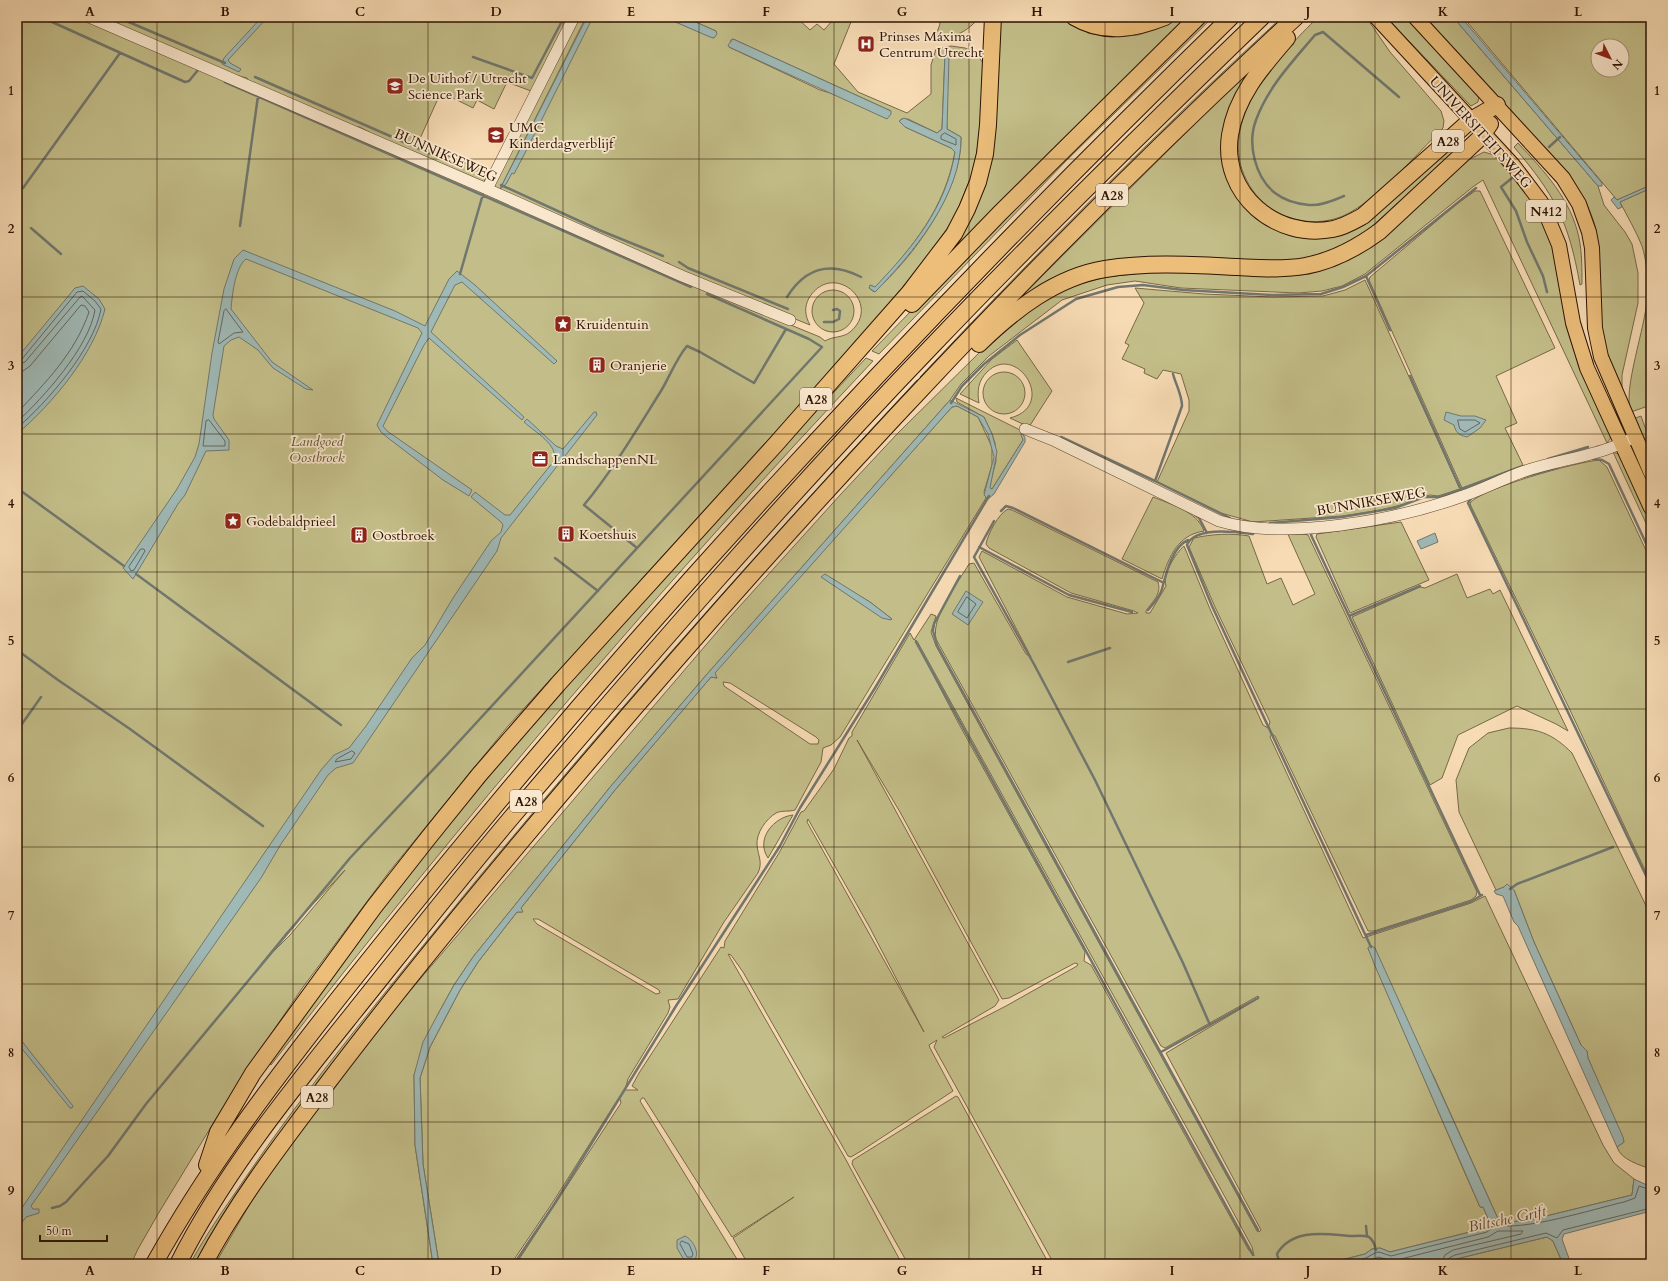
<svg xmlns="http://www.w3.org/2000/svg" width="1668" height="1281" font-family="Cardo,serif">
<rect width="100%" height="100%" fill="#f7dbb4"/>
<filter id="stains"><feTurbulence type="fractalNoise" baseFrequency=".005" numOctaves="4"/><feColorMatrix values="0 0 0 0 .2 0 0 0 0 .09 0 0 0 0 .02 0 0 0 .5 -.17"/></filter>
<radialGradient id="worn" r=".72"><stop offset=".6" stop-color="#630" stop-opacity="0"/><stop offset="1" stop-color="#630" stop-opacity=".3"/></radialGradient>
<path fill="#c3be89" stroke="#786846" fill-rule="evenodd" d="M17,17H83L480,189L494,198L683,281L820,337L825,341C833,336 843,338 850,332C884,304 833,259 809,298C804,307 805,316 810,325L682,273L668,263L660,262L496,189L494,185L578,17H586L500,189L506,184L512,172L514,173L587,17H664L714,38L716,31L684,17H796L810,30L817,24L824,30L833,20L830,17H853L834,64L858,92L907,113L931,94V65L936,49L951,46L965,48L976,53L983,63L981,123L974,170L954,219L923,263L856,343L508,726L389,872L303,987L239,1081L158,1214L138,1249L131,1264H24V1261L17,1253ZM733,39L891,111L820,90L729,47L731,40ZM945,54L947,129L961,137C962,191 913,258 874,292L869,288L871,285L875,288C913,247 945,208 955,152L951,148L905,127L901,119H908L937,133L942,129ZM345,870L290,935L261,964L287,932Z
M96,17H552L566,24L531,91L507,82L494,109L477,100L473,108L441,92L418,143L489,173L483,183L376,136L360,127H355L249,82L247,78L231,74Z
M938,17H979C970,30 952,41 936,35L940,24Z
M998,17H1062L1088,33L1111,37L1138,35L1157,29L1178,17H1189L1017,185L934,271L973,210Z
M1205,17H1213L1067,160L879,354L872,351L1005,215Z
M1282,17H1289L926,379L920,377C1036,253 1157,132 1282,17Z
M1318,17H1366L1390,52L1441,111L1444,121L1443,128C1417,154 1375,202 1343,216C1321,225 1296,223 1275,211C1264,205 1253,193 1247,181C1215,121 1279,56 1318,17Z
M1386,17H1407L1477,90L1479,95L1478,102L1471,106Z
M1425,17H1453L1598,186L1604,205L1625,232L1632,244L1638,273V303L1622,375V395C1613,377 1605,356 1601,335C1596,299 1603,261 1595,226C1584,186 1550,155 1524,125C1491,88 1459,53 1425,17Z
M1463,17H1651V185L1617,200ZM1598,46H1622V70H1598Z
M1270,49L1223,129C1222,139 1220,150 1222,160C1231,214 1285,247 1336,235L1457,139L1462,144L1355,242L1311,261L1109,264L1001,317Z
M1518,143C1544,171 1571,199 1579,238C1582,253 1582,269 1582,284L1580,285C1569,222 1555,195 1514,147Z
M1484,152L1494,155L1509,170L1529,196L1540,215L1553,248L1612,432L1610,439L1607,443L1483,180L1474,186L1365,274L1342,286L1322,291L1298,293L1181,288L1135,281L1107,285L1062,300L989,356L961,384L950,400L708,673L611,786L473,957L454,985L438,1014L414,1075L415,1145L433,1264H215L251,1202L295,1137L385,1020L729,618L841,494L898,433L985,347L1015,321L1054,294L1077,285L1106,277L1160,271L1286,276L1310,274L1338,265L1381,240L1468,160Z
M1651,188V405L1631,412C1622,391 1646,326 1647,298C1648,282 1647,261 1642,246C1636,231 1627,216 1620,202Z
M1475,191H1480L1555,348L1496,376L1517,423L1505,428L1523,465L1462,488L1369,280L1370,277L1458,203Z
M1365,280L1460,489L1438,496L1430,495L1410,500L1405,504L1376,511L1342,516L1253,522L1221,513L1157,482L1189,411V400L1181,374L1163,370L1157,379L1144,373L1145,369L1122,359L1129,345L1125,343L1144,303L1135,288L1204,294L1272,297L1323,296L1345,290Z
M812 311a21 21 0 1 1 42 0a21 21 0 1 1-42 0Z
M1017,340L1052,391L1029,427L1010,418C1058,406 1017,342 987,372C978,381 977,391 979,403L960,394L992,359Z
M866,358L873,361C661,586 460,821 271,1065L270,1063L396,889L541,713L763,468Z
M983 393a21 21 0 1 1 42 0a21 21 0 1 1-42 0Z
M917,380L923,383L533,821L200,1264H190C206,1234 227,1205 246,1177C299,1099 358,1026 417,953C577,755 744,566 917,380Z
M956,398L1022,431L1023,440L992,489L989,488L996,461L995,443L992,434L984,417L957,402Z
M957,406L978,417L992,447V465L984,492L986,498L840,737L831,745L823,748L821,762L795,810C789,812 782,810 776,813C766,819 756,833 757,845C758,856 763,862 758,873L724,922L678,999L668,1000L670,1007L668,1013L628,1079L625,1090H638L632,1086L639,1073L721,947L724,948L725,941L779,853L801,812L804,811L834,769L849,738L852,736V732L910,633L914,640L931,614L936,616L931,632L936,646L1257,1231L1259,1232L1261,1230L1166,1053L1259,998L1258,996L1165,1048L1161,1046L936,639C931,616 958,583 969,564L974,563L1026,654L1031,657L979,557L982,551L1067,597L1127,614L1138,613L1134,611L1071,593L989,548L986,544C988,534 998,514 1008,509L1012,510L1158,582C1162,594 1152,602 1146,611V613H1150L1166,586C1162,574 1176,553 1184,546L1210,609L1263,725L1268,728L1270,722L1215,607L1189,547L1194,538C1212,534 1231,533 1249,536L1267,584L1281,578L1293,605L1315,594L1286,530L1308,535L1477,892L1476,896L1471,900L1374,931H1368L1275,736L1272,734L1270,737L1363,938L1471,903L1485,896L1603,1145L1614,1163L1634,1179L1632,1195L1534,1219L1503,1223L1499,1221L1434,1077L1368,948L1464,1171L1480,1207H1483L1491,1225L1486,1228L1390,1252L1380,1248L1372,1249L1365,1254L1326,1264H1054L934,1047L937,1040L929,1045L930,1048L953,1091L861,1151L851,1157L848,1156L743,972L731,955L728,954L845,1158L902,1264H748L733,1238L794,1197L732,1237L644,1098H642L640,1101L740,1264H516L621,1103L620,1099H618L553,1202L511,1264H439L423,1164L420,1078L430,1047L460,990L478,962L517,912H522L521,908L615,790L711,677L717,678L714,673L952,407ZM849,590L870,602L892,619L883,618ZM915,640L917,641L1219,1186L1252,1247L1254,1256L1248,1249L1091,965L1084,961L1085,952L960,726ZM723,682L730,683L816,737L819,740L818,744H810L724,686ZM857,740L900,812L1002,999L1009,998L1075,963L1078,964L1077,966L1006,1006L944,1038L942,1037L995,1006L999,1000ZM808,819L869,926L924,1032L807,822ZM533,919H538L659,990L660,993L656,994L537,924Z
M1641,416L1651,444V467L1633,419Z
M1613,452L1621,455L1651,514V534Z
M1599,460L1607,467L1651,561V883L1570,710L1471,506L1470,503C1482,488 1577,462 1599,460Z
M1153,497C1170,504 1197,511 1204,531C1178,535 1169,556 1162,579L1122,559Z
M1401,522L1429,580L1350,613L1316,537L1317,534Z
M1457,574L1467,598L1490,589L1493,594L1500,590L1568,731L1556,724L1517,706L1458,735L1442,778L1430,785L1352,617L1420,587L1425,588Z
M1509,728C1537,728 1552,733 1572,753L1651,916V1169C1640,1165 1621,1160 1617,1147L1624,1142L1588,1058L1587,1051L1581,1045L1534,942L1514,890L1504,887L1496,890L1459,812L1456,780L1469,748L1488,733Z
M793,815L768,858C755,839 774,817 793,815Z
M956,1096L958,1097L1049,1264H908L857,1173L852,1164L853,1160Z
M1547,1237L1553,1241L1563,1264H1449L1456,1259Z"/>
<path fill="#9fb9b6" stroke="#71776e" d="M262,17H268L228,60L230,63L241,69L239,72L222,64L224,58Z
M587,17H593L525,153L514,174L512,173L506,184L500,189Z
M664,17H684L716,31L717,34L714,38L710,37Z
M1453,17H1461L1602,183V186H1598Z
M733,39L891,111V114L887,119L729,47L728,45Z
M945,54L949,56L947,129L961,137C962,195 913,253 875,292L869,288L870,285L875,287C913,247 946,208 955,152L951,148L905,127L899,121L904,118L937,133L942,129Z
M1651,185V188L1620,202L1622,207L1618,209L1611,200L1614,197L1617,200Z
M243,250L395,311L425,326L449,279L457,271L475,285L557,361L554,364L462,282L455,285L431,332L524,417L522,420L429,338L424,345L383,426L387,431L472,490L469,496L443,480L388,438L381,432L377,425L422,333L418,328L246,259C235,267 232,297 231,309L272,362L313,390L306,389L273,368L258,350L239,337L231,340L224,346L213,415L214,419L229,440V450L206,451L185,495L178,504L133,579L123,568L177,489L195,457L199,444L212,353L224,289L234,259Z
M83,286L99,299L105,309C94,354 53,403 17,434V358L75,288Z
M950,400L984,417L992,434L997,452L990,488L992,489L1023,440L1021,435L1022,432L1025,438V442L994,494L988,499L984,495L994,457L988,434L978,417L957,406L952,407L715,673L717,678L711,677L615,790L521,908L523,912H517L478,962L460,990L430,1047L420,1078L423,1164L439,1264H433L415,1145L414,1075L423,1042L438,1014L454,985L473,957L611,786L708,673Z
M594,412H596L597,415L501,538L497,551L353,763L336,768L328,775L281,844L261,878L31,1206L33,1209H39V1213L26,1217L17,1229V1215L321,770L334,755L349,748L366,726L412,658L425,645L453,598L491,541L501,532L503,525L501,522L471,497L475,492L505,515H510L554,461C559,445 535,432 524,422L527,419L556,446L563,449Z
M1446,412L1461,416H1475L1486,420L1480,428L1467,437C1459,435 1456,433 1454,425L1444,420Z
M1435,533L1438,542L1421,549L1417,541Z
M825,574L870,602L892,619L891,620L882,618L821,577Z
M966,591L983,602L968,625L952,614Z
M1507,884L1514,890L1534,942L1581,1045L1587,1051L1588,1058L1623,1137L1624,1142L1617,1147L1518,926L1514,922L1503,896L1496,894L1494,891L1504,887Z
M1370,945L1375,948L1499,1221L1503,1223L1534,1219L1632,1195L1634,1179L1651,1187V1211L1564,1234L1562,1239L1571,1264H1563L1553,1241L1547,1237L1456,1259L1449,1264H1326L1365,1254L1372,1249L1380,1248L1390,1252L1486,1228L1491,1225L1483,1207H1480L1375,966L1368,948Z
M17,1035L73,1106L72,1108H70L19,1045L17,1041Z
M685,1236C692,1239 700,1252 695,1259L689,1262L684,1260L677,1248V1240Z"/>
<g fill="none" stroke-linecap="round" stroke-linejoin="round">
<path stroke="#66665c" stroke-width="1" d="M945,133L956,139V145L941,139V136Z
M226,309L243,332L234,333L219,344L218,342L224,311Z
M17,360L22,359L77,292L83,291L95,301L101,309C94,348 47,403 17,428
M17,365L25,362L80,297L82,296L95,310C89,347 44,397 17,422
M17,371H23L30,366L81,305L85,306L89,312C75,353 46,382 17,413
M209,420L225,441V446H203L206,421Z
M1458,420H1475L1480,423L1465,432L1460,429Z
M141,549H144L145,551L134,570L131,571L129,567Z
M967,597L976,604L967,618L958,612Z
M352,751L355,753L351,759L335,762L337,759Z
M682,1241L689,1244L693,1254L692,1257H687L680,1244Z
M1343,1264L1366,1258L1375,1253L1379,1252L1391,1256L1487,1232L1496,1224C1518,1233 1597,1208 1624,1202L1635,1198L1639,1186L1651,1190
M1364,1264L1378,1257L1393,1261L1488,1237L1498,1231H1523L1521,1234L1453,1250L1445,1255L1441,1264
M1446,1264L1449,1258L1455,1255L1546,1233L1557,1238L1563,1230L1651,1208"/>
<path stroke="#71776e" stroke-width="2.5" d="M41,17L185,82L189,81L198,70
M77,17L87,21
M117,17L225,63
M473,57L532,78L561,23
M255,77L461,167
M225,82L691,287
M1549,147L1560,137
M1512,178L1501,187L1516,211L1527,242L1543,276L1547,292
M501,185L599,230L663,256
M23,188L120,53
M1344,196C1334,200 1321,206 1309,205C1298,204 1284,200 1275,193C1255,177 1247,144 1256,120C1268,87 1293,61 1315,35L1323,32L1399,97
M240,226L258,96
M31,228L61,254
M679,262L688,268L788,309
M460,274L483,194
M1366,276L1390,330
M787,297C806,267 830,261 861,277
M824,322H833L839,319L840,311L837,309L833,310
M1410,376L1461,490
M951,403L962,386L984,364L1020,335L1076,299L1118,287L1143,285L1183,290L1273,295L1321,294L1343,287L1366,276L1476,188
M1061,437L1155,481L1182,406C1182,395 1176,385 1173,374
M1548,459L1588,447
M1592,459L1602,460L1609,464L1651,554
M1523,477L1557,468
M1155,481L1230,518
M17,488L124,566
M1472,497L1468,503L1651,886
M1001,511L1006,506L1013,508L1162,582
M1195,515L1199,518L1207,533
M994,521L974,557L1035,666L1095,780L1183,963L1210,1025
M1270,523L1342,517L1395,508L1424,497H1440L1518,468
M1312,532L1311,535L1480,895
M1253,534C1236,532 1195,526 1187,545L1212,606L1371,947
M979,547L1069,595L1132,612
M637,548L584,505C613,470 637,429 661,391C670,376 676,359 687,346L700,352L754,383L786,329
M555,558L598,591
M136,574L341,725
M960,576L934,624L933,631L937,645L1258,1230
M1148,610C1153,604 1160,597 1162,589C1166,574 1172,547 1188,540
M1349,616L1420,586
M916,642L1253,1255
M17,650L58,680L130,729L263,826
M1068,662L1110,648
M17,731L41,697
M1510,889L1517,884L1613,847
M1366,935L1470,902L1482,895
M1161,1052L1258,998
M52,1208L60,1206L66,1202L108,1156L146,1104L350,858L443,759L822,347L809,339L707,294
M1366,1226L1367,1236
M514,1264L555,1203L676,1006L780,846L800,808L875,688L989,496
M1280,1264L1277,1254C1292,1228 1325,1234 1350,1236C1356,1236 1364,1235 1369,1237C1374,1241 1375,1245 1376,1250"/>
<g stroke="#60452e" stroke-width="12">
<path id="minor" d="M89,17L487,189L682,276L790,320
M487,189L574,17
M1025,429L1055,441L1219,521C1286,541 1397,520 1463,496C1484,489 1504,478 1525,471C1552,462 1581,458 1607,449C1617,446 1626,441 1635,437"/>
</g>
<g stroke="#2d1302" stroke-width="16">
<path id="major" d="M1376,17L1513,165L1541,202L1559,245L1573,323L1587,368L1651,508
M1415,17L1563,178L1579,204L1589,232L1592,248L1595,328L1601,357L1651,473"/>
</g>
<g stroke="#2d1302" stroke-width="18">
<path id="highway" d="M1074,17C1104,35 1135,29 1165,17
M1287,38C1262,67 1236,96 1230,135C1221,194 1276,240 1333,229C1344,227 1354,221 1363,216L1471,120L1497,105
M912,304L1000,213L1198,17
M979,344C1014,310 1056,277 1105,269C1149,262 1194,265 1238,267C1259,268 1283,270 1305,266C1333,261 1357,248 1380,231L1481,137L1490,124
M207,1165L218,1132L253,1073L374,907L429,837L479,775L558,684L776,444L909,293L954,234L967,209L978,182L985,154L988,125L993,17
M154,1264C207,1169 271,1084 338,999C388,936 439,873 490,812C723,532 970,271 1231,17
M178,1264C224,1173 290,1092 354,1012C406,947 457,882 511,818C648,657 786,498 932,346C1039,234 1150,125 1262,17
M204,1264C238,1200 283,1142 326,1085C388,1003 453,923 519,844C762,554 1018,273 1296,17"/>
</g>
<use href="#minor" stroke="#fae8ce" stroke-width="11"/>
<use href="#major" stroke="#ecbe7a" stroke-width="14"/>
<use href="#highway" stroke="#ecbe7a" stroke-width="16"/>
</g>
<path fill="none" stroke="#2d1302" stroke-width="1" stroke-opacity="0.55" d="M157,17V1264M293,17V1264M428,17V1264M563,17V1264M699,17V1264M834,17V1264M969,17V1264M1105,17V1264M1240,17V1264M1375,17V1264M1511,17V1264M17,159H1651M17,297H1651M17,434H1651M17,572H1651M17,709H1651M17,847H1651M17,984H1651M17,1122H1651"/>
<defs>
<g id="hospital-square" transform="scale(0.9)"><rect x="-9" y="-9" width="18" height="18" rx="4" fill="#8f2418" stroke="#fae8ce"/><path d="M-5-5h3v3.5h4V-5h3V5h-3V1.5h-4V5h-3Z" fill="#fff"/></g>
<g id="university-square" transform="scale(0.9)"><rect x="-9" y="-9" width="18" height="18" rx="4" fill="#8f2418" stroke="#fae8ce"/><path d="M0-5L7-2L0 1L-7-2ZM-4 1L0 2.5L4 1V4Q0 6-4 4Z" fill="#fff"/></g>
<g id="school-square" transform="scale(0.9)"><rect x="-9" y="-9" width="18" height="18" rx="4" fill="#8f2418" stroke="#fae8ce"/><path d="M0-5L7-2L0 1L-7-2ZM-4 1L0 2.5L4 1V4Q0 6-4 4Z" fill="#fff"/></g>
<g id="sight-square" transform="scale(0.9)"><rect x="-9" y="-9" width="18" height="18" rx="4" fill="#8f2418" stroke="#fae8ce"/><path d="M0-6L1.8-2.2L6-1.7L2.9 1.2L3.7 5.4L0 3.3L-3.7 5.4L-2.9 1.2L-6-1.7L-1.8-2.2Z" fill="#fff"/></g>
<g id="building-square" transform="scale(0.9)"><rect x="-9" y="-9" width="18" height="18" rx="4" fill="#8f2418" stroke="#fae8ce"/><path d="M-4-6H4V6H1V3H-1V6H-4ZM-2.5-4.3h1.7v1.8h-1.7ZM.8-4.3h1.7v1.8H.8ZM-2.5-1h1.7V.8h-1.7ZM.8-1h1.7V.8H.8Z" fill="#fff"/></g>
<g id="office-square" transform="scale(0.9)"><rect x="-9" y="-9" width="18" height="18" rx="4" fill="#8f2418" stroke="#fae8ce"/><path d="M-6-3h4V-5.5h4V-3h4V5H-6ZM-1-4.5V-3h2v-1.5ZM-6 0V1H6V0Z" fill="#fff"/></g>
</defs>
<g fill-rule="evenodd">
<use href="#hospital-square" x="866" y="44"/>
<use href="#university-square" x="395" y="86"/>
<use href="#school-square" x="496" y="135"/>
<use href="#sight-square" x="563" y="324"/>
<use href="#building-square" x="597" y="365"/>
<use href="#office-square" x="540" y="459"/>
<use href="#sight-square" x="233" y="521"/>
<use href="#building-square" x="566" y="534"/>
<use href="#building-square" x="359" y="535"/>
</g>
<g text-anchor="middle" stroke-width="3.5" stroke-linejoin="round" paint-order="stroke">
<g fill="#fae8ce" stroke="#6a533f" stroke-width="1">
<rect x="1432" y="130" width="32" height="22" rx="3"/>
<rect x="1096" y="184" width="32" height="22" rx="3"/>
<rect x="1526" y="200" width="40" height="22" rx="3"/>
<rect x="800" y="388" width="32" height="22" rx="3"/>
<rect x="510" y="790" width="32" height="22" rx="3"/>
<rect x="301" y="1086" width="32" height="22" rx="3"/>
</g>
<g font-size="13" font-weight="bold" fill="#2d1302">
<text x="1448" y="146">A28</text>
<text x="1112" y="200">A28</text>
<text x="1546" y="216">N412</text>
<text x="816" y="404">A28</text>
<text x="526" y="806">A28</text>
<text x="317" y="1102">A28</text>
</g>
<g font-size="14" fill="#2d1302" stroke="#fae8ce" text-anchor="start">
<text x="879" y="41">Prinses Máxima<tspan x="879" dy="16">Centrum Utrecht</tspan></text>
<text x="408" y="83">De Uithof / Utrecht<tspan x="408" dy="16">Science Park</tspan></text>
<text x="509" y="132">UMC<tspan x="509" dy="16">Kinderdagverblijf</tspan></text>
<text x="576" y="329">Kruidentuin</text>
<text x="610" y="370">Oranjerie</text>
<text x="553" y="464">LandschappenNL</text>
<text x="246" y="526">Godebaldprieel</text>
<text x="579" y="539">Koetshuis</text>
<text x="372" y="540">Oostbroek</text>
</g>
<g font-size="14" fill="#2d1302" stroke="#fae8ce">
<text transform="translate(1481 132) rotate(48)" y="5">UNIVERSITEITSWEG</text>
<text transform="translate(446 155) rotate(24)" y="5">BUNNIKSEWEG</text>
<text transform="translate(1371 501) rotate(-10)" y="5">BUNNIKSEWEG</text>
</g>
<g font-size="14" font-style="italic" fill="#624f31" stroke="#fae8ce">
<text x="317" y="446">Landgoed<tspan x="317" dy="16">Oostbroek</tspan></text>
</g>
<g font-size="15" font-style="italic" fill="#554d41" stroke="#fae8ce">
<text transform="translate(1507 1219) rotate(-12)" y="5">Biltsche Grift</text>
</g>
</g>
<rect width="1668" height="1281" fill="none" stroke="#f7dbb4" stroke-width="44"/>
<g transform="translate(1610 58) rotate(132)"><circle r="19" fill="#fae8ce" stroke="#a8937c"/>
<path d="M0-3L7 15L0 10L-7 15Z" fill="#8f2418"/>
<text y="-6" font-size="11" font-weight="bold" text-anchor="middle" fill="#2d1302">N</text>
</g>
<path d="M40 1235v6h67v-6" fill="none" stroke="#2d1302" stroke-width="2"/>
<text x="46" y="1235" font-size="12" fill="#2d1302" stroke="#fae8ce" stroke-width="3" paint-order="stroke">50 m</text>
<rect x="22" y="22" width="1624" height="1237" fill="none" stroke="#2d1302" stroke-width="1.5"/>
<g font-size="13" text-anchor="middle" font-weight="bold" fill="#2d1302">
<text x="90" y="16">A</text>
<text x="225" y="16">B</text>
<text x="360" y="16">C</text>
<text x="496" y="16">D</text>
<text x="631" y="16">E</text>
<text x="766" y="16">F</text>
<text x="902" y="16">G</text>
<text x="1037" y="16">H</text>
<text x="1172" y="16">I</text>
<text x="1308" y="16">J</text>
<text x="1443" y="16">K</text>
<text x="1578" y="16">L</text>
<text x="11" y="95">1</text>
<text x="1657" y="95">1</text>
<text x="11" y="233">2</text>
<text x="1657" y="233">2</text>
<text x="11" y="370">3</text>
<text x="1657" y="370">3</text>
<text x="11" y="508">4</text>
<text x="1657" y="508">4</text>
<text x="11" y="645">5</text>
<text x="1657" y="645">5</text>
<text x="11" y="782">6</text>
<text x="1657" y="782">6</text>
<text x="11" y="920">7</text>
<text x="1657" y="920">7</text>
<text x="11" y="1057">8</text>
<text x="1657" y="1057">8</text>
<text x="11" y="1195">9</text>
<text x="1657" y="1195">9</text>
<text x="90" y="1275">A</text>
<text x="225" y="1275">B</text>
<text x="360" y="1275">C</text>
<text x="496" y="1275">D</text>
<text x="631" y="1275">E</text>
<text x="766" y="1275">F</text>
<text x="902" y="1275">G</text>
<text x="1037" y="1275">H</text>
<text x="1172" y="1275">I</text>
<text x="1308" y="1275">J</text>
<text x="1443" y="1275">K</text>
<text x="1578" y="1275">L</text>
</g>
<rect width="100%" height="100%" filter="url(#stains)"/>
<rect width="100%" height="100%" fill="url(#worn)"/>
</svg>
